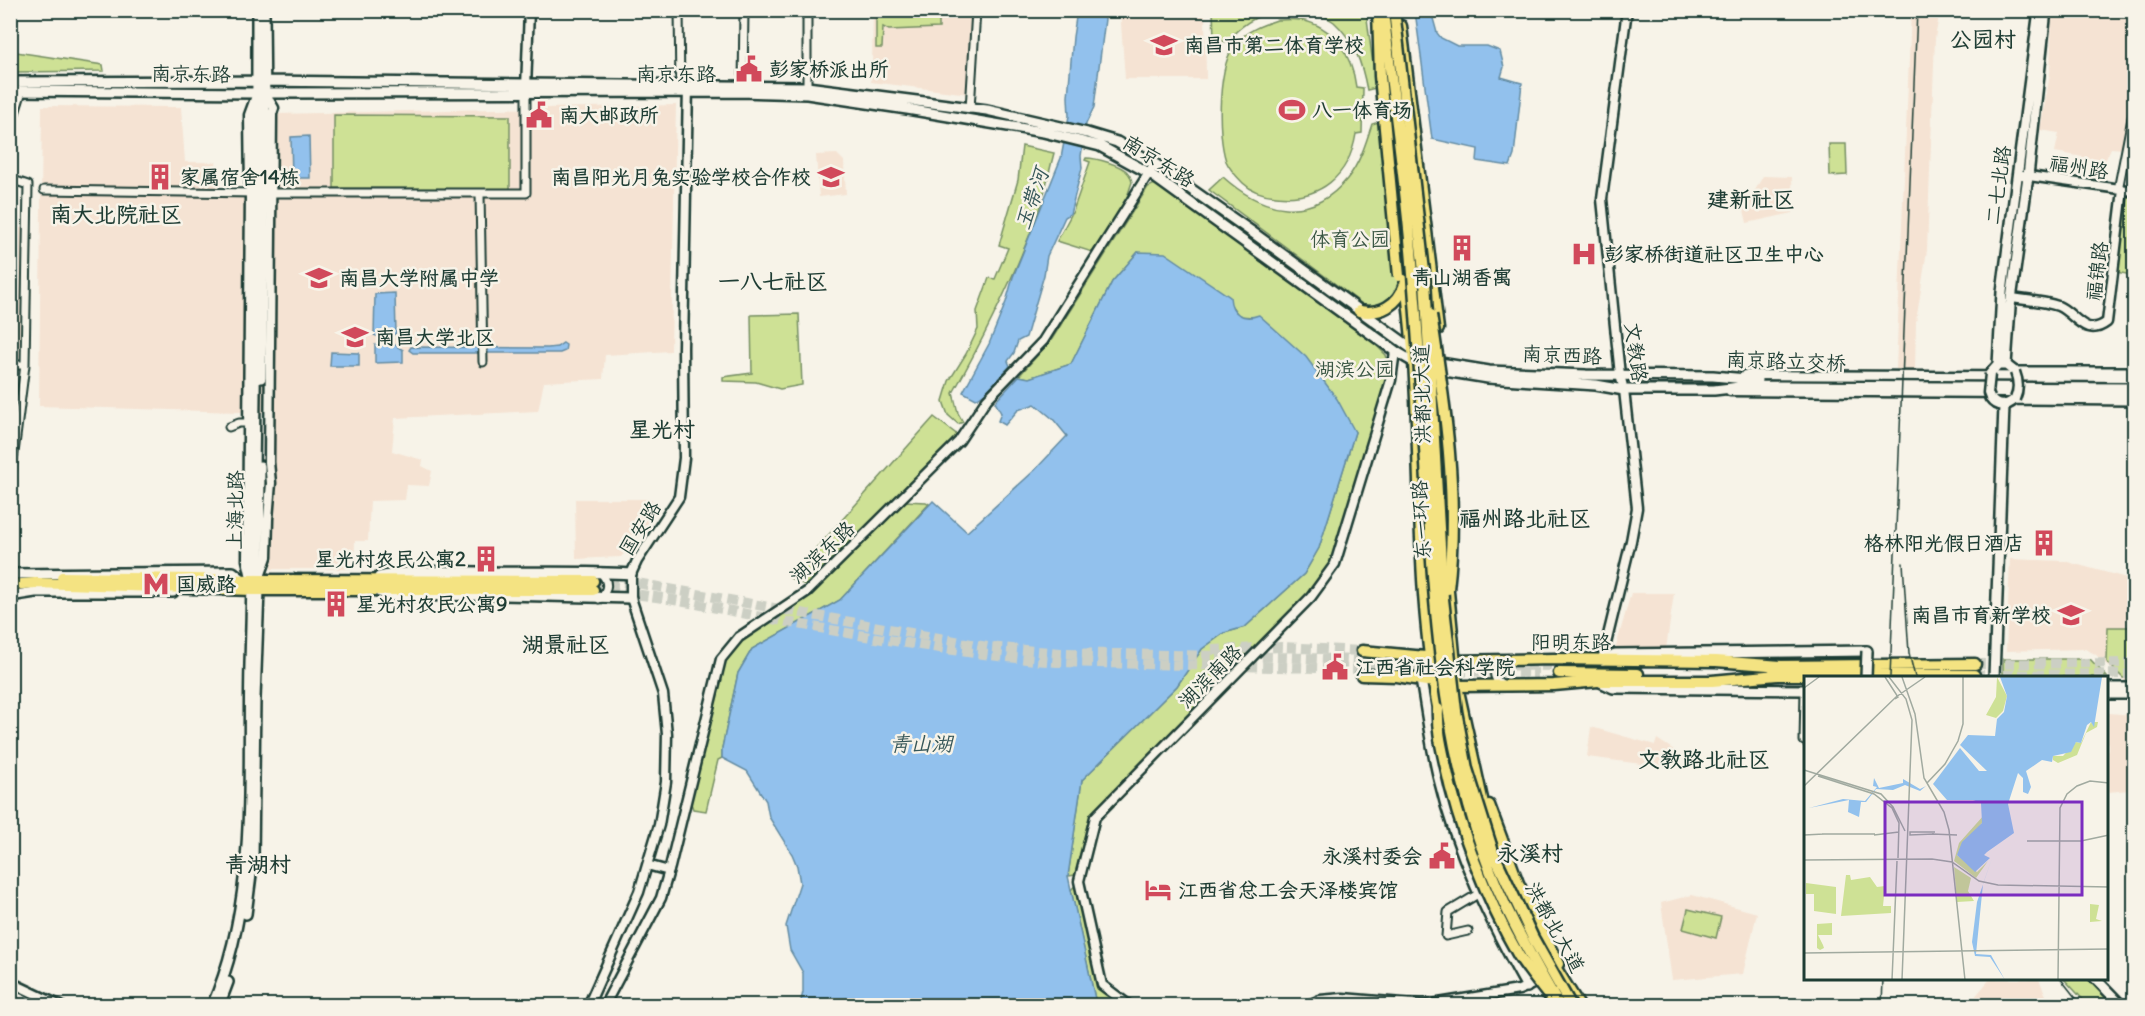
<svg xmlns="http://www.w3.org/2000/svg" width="2145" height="1016" font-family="Delius,'LXGW WenKai TC',sans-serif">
<rect width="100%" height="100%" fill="#f7f3e8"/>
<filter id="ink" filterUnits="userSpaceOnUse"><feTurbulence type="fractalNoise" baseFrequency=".0167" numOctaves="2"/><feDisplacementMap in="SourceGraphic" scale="12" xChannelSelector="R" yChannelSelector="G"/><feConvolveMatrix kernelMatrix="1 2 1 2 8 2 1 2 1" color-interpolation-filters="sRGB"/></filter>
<g filter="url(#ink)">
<path fill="#f5e3d3" d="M1120,10L1205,11L1206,79H1125Z
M400,11H488V16L400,15Z
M873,11H971L969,94L871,82L872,67Z
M1911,11H1940L1935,38L1927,250L1916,322L1915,370L1896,369Z
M2052,11H2134V101L2123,149L2111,148L2105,161L2055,152L2059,133L2040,130L2050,74Z
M676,105L671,351L605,355L603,379L544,382L538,411L395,418L392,451L423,460L422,466L432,471L429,486L407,485L405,500L370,501L368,541H355L354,569H271L274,413L39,406L42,106L181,107L185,162H216L220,189H277V114Z
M837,154L844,161L846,194L819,197L816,155Z
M1763,176L1792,177L1793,213L1747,223L1744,210Z
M10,228H33L30,359H11Z
M575,499H652L653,521L621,557L576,559Z
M2010,559L2064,561L2134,580V682H2126L2095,654L2085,649L2006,651Z
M1631,593H1674L1666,649L1615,650Z
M2108,713L2134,715V750H2131L2129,790L2108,792Z
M1591,727L1655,745L1657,739L1674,750L1673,768L1587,757Z
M1692,895L1757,913L1743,974L1672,980L1661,903Z
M1990,979H2039L2050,1005H1968Z"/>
<path fill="#cee195" stroke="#768f64" stroke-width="1.5" d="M876,11H939V28L889,30L883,27L882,48H876Z
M1213,11V10L1275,11C1254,16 1240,26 1226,42L1214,38Z
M1308,11H1366L1376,88L1367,90C1362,64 1355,41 1334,22C1328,17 1316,14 1308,11Z
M1277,20C1284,20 1293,19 1300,20C1335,26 1352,56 1356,87L1363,88L1362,133L1356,134C1349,176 1320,201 1276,196C1265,195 1251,191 1243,183C1237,177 1229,168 1226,161C1217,134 1217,63 1237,42C1248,30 1262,25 1277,20Z
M16,52L103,65L104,71L16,72Z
M334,115L510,116V189L334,188Z
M1382,121L1402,282C1394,300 1384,306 1365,306L1209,190L1223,177C1262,212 1310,224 1347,179C1360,163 1366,143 1372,124Z
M1829,144H1846L1847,175L1830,176Z
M1022,146L1054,153C1049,172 1045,192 1039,210C1016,274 986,334 953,393L958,413L963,422L958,424L948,415L943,401L949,381L966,354L978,329L977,311L989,278L995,279L1008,248L999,245L1018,180Z
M1086,158C1096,158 1122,165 1128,173C1131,176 1131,179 1132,182L1125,203L1097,248L1092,252L1057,241L1073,211L1090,162L1085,160Z
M1155,184L1376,345L1386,355L1390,370L1332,563L1295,609L1092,816L1075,875L1068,876L1082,780L1177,686L1202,649L1224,633L1245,627L1304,574L1319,548L1355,432L1253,317L1239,316L1231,305L1138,252L1112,282L1071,364L1029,378L1019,376L1052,339L1148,187Z
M2126,196L2134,197V295H2129L2132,275L2116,272Z
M799,314L802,385L780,389L756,382L723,381V377L752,373L751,315Z
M934,417L959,436L809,584L805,585L790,578Z
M904,501L926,502L929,504L840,600L752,649L738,673L722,748V758L718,760L706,811L693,809L689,798L725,657L744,636L797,604L827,578Z
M2108,627H2134V678H2123L2107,662Z
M2003,659H2090L2107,677H2003Z
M1079,881L1102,985L1130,1005H1107L1095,999L1071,890Z
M1688,909L1721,917L1716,938L1683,929Z
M2064,979H2088L2116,1005H2088Z"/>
<path fill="#92c1ed" stroke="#648ca3" stroke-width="1.5" d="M1077,11H1106L1094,107L1086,124L1081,156L1082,168L1070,214L1065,217L1047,256L1044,275L1026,337L1018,341L1014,353L1008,361L1010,366L985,393L976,399L963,392L989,344L1006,302L1013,277L1061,158L1069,116L1068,97L1073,37Z
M1415,11H1431L1437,33L1441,38L1457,46H1487L1500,51L1504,67L1501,77L1522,83L1514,155L1510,166L1477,161L1478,149L1432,139Z
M309,136L310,178H292L291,137Z
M1138,252L1165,253L1230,297C1231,314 1243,321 1259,315L1306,357L1337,399L1355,432L1319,548L1304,574L1245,627L1224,633L1202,649L1177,686L1082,780L1068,876L1095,999L1107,1005H800L803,992V973L790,950L786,926L800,883L797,866L792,854L769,817L766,801L747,771L722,758V748L738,673L752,649L840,600L933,501L967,532L1035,470L1067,436L1053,419L1035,404L1018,410L1005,425L998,421L1001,413L995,402L1019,376L1029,378L1071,364L1112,282Z
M395,293L396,333L389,338L388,341L403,350V362L375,363V345L380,343L379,337L374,335L375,294Z
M563,343L566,345L565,351L560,353H413L409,350L411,347L548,348L557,347Z
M331,352L359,353V366H330Z"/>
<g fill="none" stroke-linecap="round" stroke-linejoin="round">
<path stroke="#cccfc4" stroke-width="10" stroke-dasharray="10 5" stroke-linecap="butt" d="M593,581L637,583L988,647L1061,653L1281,657L1438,663
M593,590C657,594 719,609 782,621C873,638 964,654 1057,662L1538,673
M1212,650L1281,647L1362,651
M1975,664L2134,663
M1496,665L1559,666
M1974,675L2134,674"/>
<g stroke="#1f3d34" stroke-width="11">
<path id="minor" d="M679,10L680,89
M807,10V87
M743,85L744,10
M970,109L976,10
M10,129L22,91
M10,179L28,185L25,365L10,485
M44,190L255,193
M2118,190L2134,108
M266,193H526V92
M480,194L483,362
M10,365H25
M229,427L239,423H252
M599,599C609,590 609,581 600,572
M1502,661C1493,668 1491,678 1502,684
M1804,741L1805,690
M1468,931L1446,936L1448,912L1478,894"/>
</g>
<g stroke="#1f3d34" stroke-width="13">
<path id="tertiary" d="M526,88L529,10
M2022,175L2134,191
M2011,298C2025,300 2044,301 2058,306C2075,313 2085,339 2107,322L2123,190
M1745,375L2134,377
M1730,391L2134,394
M250,573L247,560L250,193L249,115L256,96
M260,577L267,557L268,519L271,483L269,462L272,114L274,108L265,93
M1602,660L1631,541L1637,508L1624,390L1620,375L1602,199L1627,10
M647,865L669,871
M10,982L61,1006
M588,1006L639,892L659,825L666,782L667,734L663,694L631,598V574L637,561L679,497L684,458L683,348L688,86
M604,1006L661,898L670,867L721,659L739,637L808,591L959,441L987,399L1043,341L1152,168
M1130,1006L1102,985L1079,881L1095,817L1311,597L1335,564L1391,380L1395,351
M1306,1006L1320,1000L1343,998L1426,1005L1519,990L1533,984"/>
</g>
<g stroke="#1f3d34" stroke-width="14">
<path id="secondary" d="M10,82L257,81L807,87L987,110L1087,133L1117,142L1155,164L1252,232L1418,353
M10,91L257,93L741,92L807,94L907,109L1043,132L1100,146L1149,173L1395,351L1417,364
M1433,360L1440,363L1489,371L1586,375L1713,376L1757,380
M1998,365L2002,292L2039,10
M2006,365L2010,307L2028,176L2046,10
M1433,369L1488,378L1596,385L1624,390H1714L1748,386L2134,388
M1990,374L1998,365H2006L2015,372H2134
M261,378L265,112L264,10
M1990,398C1997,408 2006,407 2015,399L2134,400
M10,574L233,572L243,580
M379,577C415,569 453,572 489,572C537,573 584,571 631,574
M379,592L392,596L503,595L631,598
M10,596L35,592H173
M1603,660L1615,654L1867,651
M1994,677L2004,406
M1421,680C1427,713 1431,747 1439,779C1457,854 1490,921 1527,987
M1598,681L1613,688L1806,690
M2108,688H2134
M2108,694H2134
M246,914L253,859L255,698L259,590L260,466
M2095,978L2122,1006
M212,1006C259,899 247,777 250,664C256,446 257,228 257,10
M219,1006L228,982"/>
</g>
<g stroke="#1f3d34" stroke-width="15">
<path id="primary" d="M1401,26L1438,329
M1397,204C1403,257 1410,310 1414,363C1422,481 1416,600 1440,717
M1359,311C1381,315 1398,305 1405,284
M1441,413L1444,533
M62,577L259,580L593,581
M1447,581L1457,686L1486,817
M10,585L35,583L252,590H593
M1362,651L1436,658
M1452,661L1554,659L1716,661L1781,666
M1777,666L1975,664
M1559,673L1638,674
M1362,675L1397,676L1457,686L1554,685L1598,681H1712L1777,675
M1771,675H1974
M1489,805L1518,883L1558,964
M1483,870L1527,958
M1550,959L1579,1006"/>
</g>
<use href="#minor" stroke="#f7f3e8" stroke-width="7"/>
<use href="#tertiary" stroke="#f7f3e8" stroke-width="8"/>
<use href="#secondary" stroke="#f7f3e8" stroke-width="9"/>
<use href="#primary" stroke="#f4e382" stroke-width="10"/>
<path stroke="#1f3d34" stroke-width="1.5" d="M1903,563L1909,653L1915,677
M1890,677L1917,10
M2060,978L2082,1006
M1882,1006L1883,978"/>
<g stroke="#1f3d34" stroke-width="13" stroke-linecap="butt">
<path id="tertiary-bridge" d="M1990,374L1988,393L1990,398
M2015,399C2019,390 2019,382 2015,372"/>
</g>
<g stroke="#1f3d34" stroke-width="14" stroke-linecap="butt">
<path id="secondary-bridge" d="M1866,677L1867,651"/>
</g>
<g stroke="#1f3d34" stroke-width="15" stroke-linecap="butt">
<path id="primary-bridge" d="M1378,10L1380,76L1399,276
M1431,315C1445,405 1459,497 1448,589
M1438,709C1437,728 1441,745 1445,763C1458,826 1487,901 1519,956C1529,971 1541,986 1552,1000"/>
</g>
<g stroke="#1f3d34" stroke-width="15" stroke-linecap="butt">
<path id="trunk-bridge" d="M1383,10C1392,90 1404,170 1411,250C1415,296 1418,342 1421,388C1433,546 1431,702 1484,854C1503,908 1531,956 1559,1006
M1394,10L1425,280L1443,599L1456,711L1467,769L1493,852L1533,938L1571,1006"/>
</g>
<use href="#tertiary-bridge" stroke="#f7f3e8" stroke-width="8"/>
<use href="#secondary-bridge" stroke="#f7f3e8" stroke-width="9"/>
<use href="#primary-bridge" stroke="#f4e382" stroke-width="10"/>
<use href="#trunk-bridge" stroke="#f4e382" stroke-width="10"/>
</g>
</g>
<defs>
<g id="school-bare" transform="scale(2.07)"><path d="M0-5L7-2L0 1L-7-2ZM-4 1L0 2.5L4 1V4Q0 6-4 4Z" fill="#d1495b" stroke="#f7f3e8" stroke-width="2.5" paint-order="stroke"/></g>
<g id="civic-bare" transform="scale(2.07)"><path d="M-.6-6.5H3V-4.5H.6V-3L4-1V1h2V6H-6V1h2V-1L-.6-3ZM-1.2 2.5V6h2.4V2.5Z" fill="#d1495b" stroke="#f7f3e8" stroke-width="2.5" paint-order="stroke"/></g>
<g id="stadium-bare" transform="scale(2.07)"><path d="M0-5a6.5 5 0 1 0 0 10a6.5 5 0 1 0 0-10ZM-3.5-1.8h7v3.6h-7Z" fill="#d1495b" stroke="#f7f3e8" stroke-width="2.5" paint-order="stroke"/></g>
<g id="building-bare" transform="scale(2.07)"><path d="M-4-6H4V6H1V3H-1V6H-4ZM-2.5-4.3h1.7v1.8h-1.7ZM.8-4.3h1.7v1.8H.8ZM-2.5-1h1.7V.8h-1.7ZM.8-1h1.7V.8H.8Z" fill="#d1495b" stroke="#f7f3e8" stroke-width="2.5" paint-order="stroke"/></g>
<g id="hospital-bare" transform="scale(2.07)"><path d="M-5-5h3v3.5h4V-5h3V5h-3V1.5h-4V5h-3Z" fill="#d1495b" stroke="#f7f3e8" stroke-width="2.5" paint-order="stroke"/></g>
<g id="university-bare" transform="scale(2.07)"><path d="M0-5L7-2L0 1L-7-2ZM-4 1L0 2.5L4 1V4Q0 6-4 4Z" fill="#d1495b" stroke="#f7f3e8" stroke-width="2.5" paint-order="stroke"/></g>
<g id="metro-bare" transform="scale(2.07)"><path d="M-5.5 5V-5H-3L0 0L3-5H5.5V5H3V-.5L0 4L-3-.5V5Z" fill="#d1495b" stroke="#f7f3e8" stroke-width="2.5" paint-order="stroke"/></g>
<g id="hotel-bare" transform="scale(2.07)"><path d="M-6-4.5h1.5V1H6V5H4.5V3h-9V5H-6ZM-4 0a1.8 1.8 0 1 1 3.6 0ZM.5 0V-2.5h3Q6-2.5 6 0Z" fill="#d1495b" stroke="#f7f3e8" stroke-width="2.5" paint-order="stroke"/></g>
</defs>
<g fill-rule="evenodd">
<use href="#school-bare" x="1164" y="45"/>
<use href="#civic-bare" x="749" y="69"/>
<use href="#stadium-bare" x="1292" y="110"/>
<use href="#civic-bare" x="539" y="115"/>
<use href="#building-bare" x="160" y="177"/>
<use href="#school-bare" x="831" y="177"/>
<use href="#building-bare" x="1462" y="248"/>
<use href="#hospital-bare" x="1584" y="254"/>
<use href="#school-bare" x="319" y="278"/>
<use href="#university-bare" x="355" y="337"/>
<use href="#building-bare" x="2044" y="543"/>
<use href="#building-bare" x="486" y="559"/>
<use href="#metro-bare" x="156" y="584"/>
<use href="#building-bare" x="336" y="604"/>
<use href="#school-bare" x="2071" y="615"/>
<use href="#civic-bare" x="1335" y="667"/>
<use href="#civic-bare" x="1442" y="856"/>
<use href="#hotel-bare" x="1158" y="890"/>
</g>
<g text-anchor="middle" stroke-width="5" stroke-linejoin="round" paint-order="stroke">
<g font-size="20" font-weight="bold" fill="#1f3d34" stroke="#f7f3e8" text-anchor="start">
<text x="1184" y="52">南昌市第二体育学校</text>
<text x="769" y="76">彭家桥派出所</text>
<text x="1312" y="117">八一体育场</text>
<text x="559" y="122">南大邮政所</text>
<text x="180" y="184">家属宿舍14栋</text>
<text x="811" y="184" text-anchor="end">南昌阳光月兔实验学校合作校</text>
<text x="1604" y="261">彭家桥街道社区卫生中心</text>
<text x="1462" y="284" text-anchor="middle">青山湖香寓</text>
<text x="339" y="285">南昌大学附属中学</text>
<text x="375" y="344">南昌大学北区</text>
<text x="2024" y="550" text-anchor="end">格林阳光假日酒店</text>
<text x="466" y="566" text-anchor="end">星光村农民公寓2</text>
<text x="176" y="591">国威路</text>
<text x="356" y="611">星光村农民公寓9</text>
<text x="2051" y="622" text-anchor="end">南昌市育新学校</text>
<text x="1355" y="674">江西省社会科学院</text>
<text x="1422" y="863" text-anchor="end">永溪村委会</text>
<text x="1178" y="897">江西省总工会天泽楼宾馆</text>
</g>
<g font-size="20" fill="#1f3d34" stroke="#f7f3e8">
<text transform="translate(191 74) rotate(1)" y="7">南京东路</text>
<text x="676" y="81">南京东路</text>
<text transform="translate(1159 161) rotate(32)" y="7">南京东路</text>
<text transform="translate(2079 167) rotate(9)" y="7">福州路</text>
<text transform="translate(1998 185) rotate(-82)" y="7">二七北路</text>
<text transform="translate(2097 271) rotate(-83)" y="7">福锦路</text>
<text transform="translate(1636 352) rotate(82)" y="7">文教路</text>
<text transform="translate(1562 355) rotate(2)" y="7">南京西路</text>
<text transform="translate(1786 361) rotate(2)" y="7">南京路立交桥</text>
<text transform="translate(1422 394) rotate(-91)" y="7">洪都北大道</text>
<text transform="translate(235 510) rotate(-89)" y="7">上海北路</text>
<text transform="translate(1421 520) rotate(-93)" y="7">东一环路</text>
<text transform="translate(640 528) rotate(-58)" y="7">国安路</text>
<text transform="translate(822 552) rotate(-43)" y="7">湖滨东路</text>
<text x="1571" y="649">阳明东路</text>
<text transform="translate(1210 676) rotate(-45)" y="7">湖滨南路</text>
<text transform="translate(1555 927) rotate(61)" y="7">洪都北大道</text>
</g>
<g font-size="20" fill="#395643" stroke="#f7f3e8">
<text x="1350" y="246">体育公园</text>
<text x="1355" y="376">湖滨公园</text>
</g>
<g font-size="21" font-style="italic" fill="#365759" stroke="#f7f3e8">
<text transform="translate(1032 199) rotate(-71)" y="7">玉带河</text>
<text x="921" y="751">青山湖</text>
</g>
<g font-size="22" font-weight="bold" fill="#1f3d34" stroke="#f7f3e8">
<text x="1983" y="47">公园村</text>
<text x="1751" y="207">建新社区</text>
<text x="116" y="222">南大北院社区</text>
<text x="773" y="289">一八七社区</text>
<text x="662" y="437">星光村</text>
<text x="1525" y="526">福州路北社区</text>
<text x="566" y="652">湖景社区</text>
<text x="1704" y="767">文教路北社区</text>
<text x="1530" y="861">永溪村</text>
<text x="258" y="872">青湖村</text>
</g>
</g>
<g transform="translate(1804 676)">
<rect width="304" height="304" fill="#f7f3e8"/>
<path d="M193,1L203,20L199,35L192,42L182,39L192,21ZM287,46L290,50V46H294L293,51L282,57L273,79L254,87L249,84V80H259L272,66L277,67ZM180,139L178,147L153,179L173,196L184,185L172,202L150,185L155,167ZM150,191L167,202L164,215L170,225L153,226ZM42,199H46L47,204L66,201L73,211L81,210L79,230H87V237L37,240ZM2,207L32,211V238L10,235V218H2ZM286,228L295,229L292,243L298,245L286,246ZM28,247V259H14L19,269L20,272L16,274L13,272V248Z" fill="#cee195"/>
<path d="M196,1H298L290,51L287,46L283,49L277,67L272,66L267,76L249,80L248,86L238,84L222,95L227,111L224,118L219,116V102L214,97L204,128L210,157L183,176L180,179L186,182L171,196L153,179L158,166L178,147L177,127L169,124H143L129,108L156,72L175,95H183L156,69L164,59L191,60L193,43L200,36L203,20ZM70,102L75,112L99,107V103L116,113L122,110L116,115L101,109L89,114L72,113L62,126H57L55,141L44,136L45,124L5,132L39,123L61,125L73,111L69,110ZM188,182L179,208L172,278L187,279L201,304L186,281L171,280L168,266L173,226Z" fill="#92c1ed"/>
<path fill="none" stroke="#a1aaa0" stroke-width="1.5" d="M81,1L94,21L91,23M85,1L102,23L108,44L98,304M98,1L111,38L120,102L140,136L145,154L161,304M0,12L15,1M0,94L77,118L89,131L101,155M14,100L70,118L88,132L95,147L94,182M123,107L141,88L154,65L159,48V1M0,110L92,21L121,1M18,158H71M128,158L153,159M130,158L106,159V156H131M0,159L20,158M70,159L95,156M223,165H277L305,159M0,184L128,183L148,186L175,205L194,209L305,211M0,277L305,273M88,304L93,185M254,304L256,132L263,118L273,110L286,105L305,107"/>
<path fill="#7b2cbf" fill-opacity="0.15" stroke="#7b2cbf" stroke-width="3" d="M81,126H278V219H81Z"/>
<rect width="304" height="304" fill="none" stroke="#1f3d34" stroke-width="3"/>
</g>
<rect width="2145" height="1016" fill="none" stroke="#f7f3e8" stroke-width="36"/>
<rect x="18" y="18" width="2109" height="980" fill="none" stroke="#1f3d34" stroke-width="2" filter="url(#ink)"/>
</svg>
